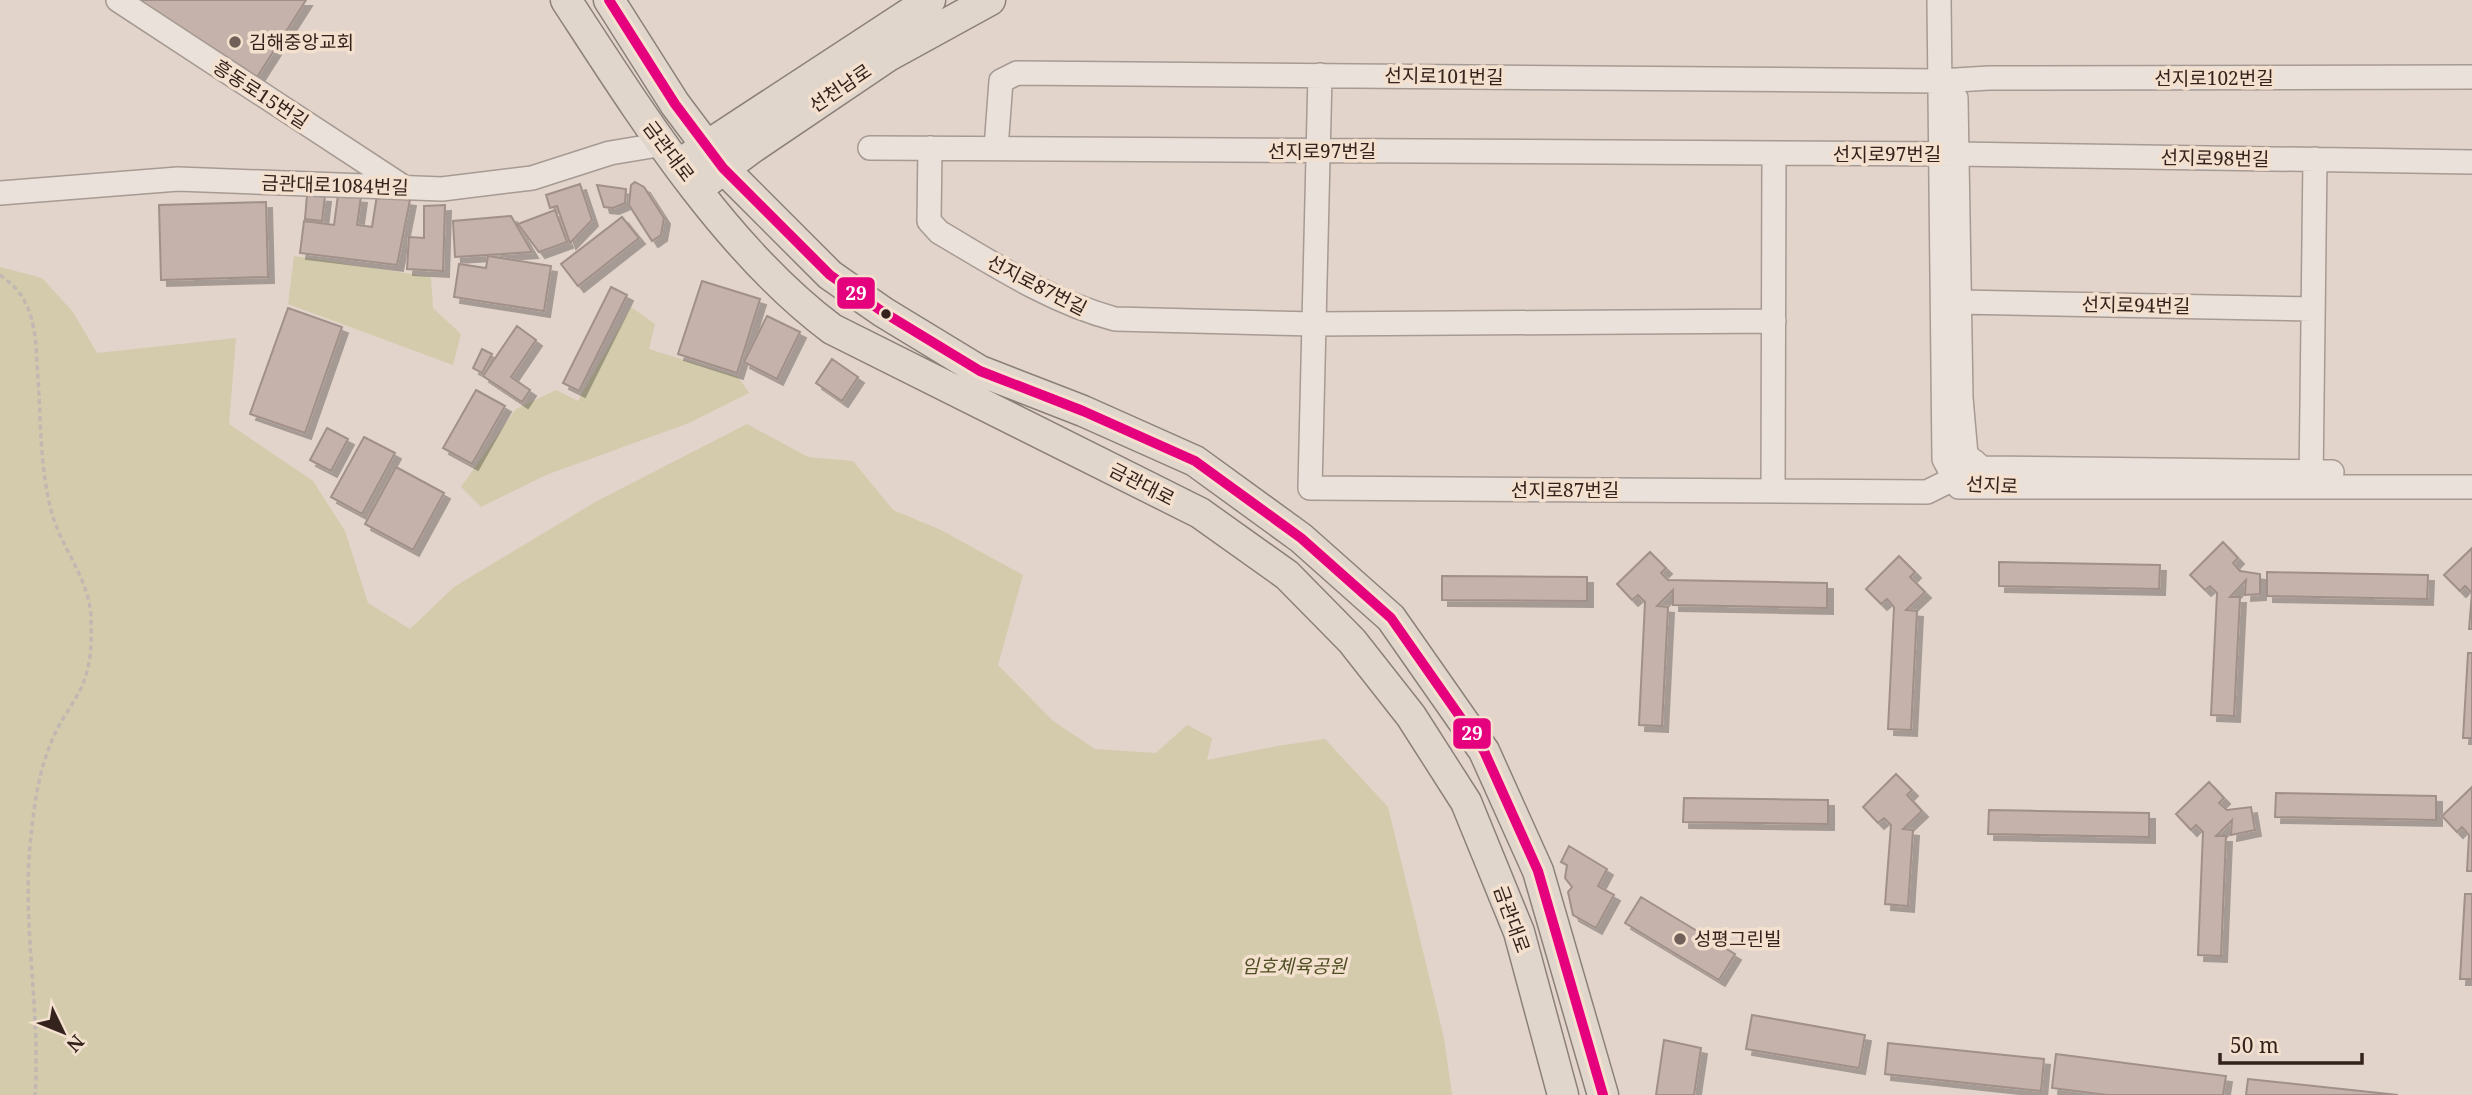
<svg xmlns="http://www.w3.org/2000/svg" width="2472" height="1095" font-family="'Noto Serif','Noto Sans KR',serif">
<defs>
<filter id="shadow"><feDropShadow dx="6" dy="6" stdDeviation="0" flood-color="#0004"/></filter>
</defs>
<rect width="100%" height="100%" fill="#e2d4ca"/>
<path fill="#d4cbac" d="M294,256L431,277L433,308L461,334L453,365L288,304Z
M0,267L42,278L73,312L97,353L236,338L229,424L313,481L345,531L368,603L410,629L454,587L597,501L747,424L808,457L853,461L893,510L941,530L1023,575L998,665L1053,721L1095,749L1156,753L1187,725L1212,738L1207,760L1277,746L1325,739L1388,807L1444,1038L1452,1095H0Z
M631,307L655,324L649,349L738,377L749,393L689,423L546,475L481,507L461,487L516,409L556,390L578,401Z"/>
<path fill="#c5b2aa" stroke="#a19089" stroke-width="2" filter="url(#shadow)" d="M127,0H306L252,85Z
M635,182L644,187L664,218L661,235L652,241L629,205L631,185Z
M580,184L592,220L570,243L557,206L550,208L546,195Z
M597,185L626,189L625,203L613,208L604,207Z
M307,195L325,196L322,221L305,219Z
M338,195L361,197L357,225L372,227L377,195L410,200L397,265L300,253L304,221L334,225Z
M266,202L268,277L161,280L159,205Z
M445,205L443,271L407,269L409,237L424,238V206Z
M555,210L567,242L539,252L518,224Z
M511,216L532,252L455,257L453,221Z
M622,217L639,238L578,286L561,264Z
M488,256L551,266L544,311L454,297L459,264L486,268Z
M702,281L760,299L737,373L678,354Z
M611,287L627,295L579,391L563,383Z
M288,308L342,327L305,433L250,414Z
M767,316L800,332L777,379L744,362Z
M517,326L536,340L511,377L530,390L522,402L483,376Z
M482,349L492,354L482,373L473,368Z
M832,359L858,377L842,401L816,383Z
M476,390L505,406L472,464L443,448Z
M327,428L348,439L331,471L310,460Z
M364,437L395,453L362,514L331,497Z
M396,467L444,493L413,550L365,524Z
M2223,542L2238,558L2233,563L2240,571L2260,574V594L2245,595L2246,580L2230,597H2240L2234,716L2211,715L2217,593L2210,586L2205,590L2190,575Z
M2472,548V629H2469L2472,593L2465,586L2460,591L2444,575Z
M1650,552L1666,568L1661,573L1668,580L1827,583V608L1673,605V590L1657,606L1668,607L1662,726L1639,725L1645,602L1638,595L1632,600L1617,584Z
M1899,556L1915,572L1910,577L1925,592L1906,610L1917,611L1911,730L1888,729L1894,607L1887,599L1881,604L1866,589Z
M1999,562L2160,565L2159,589L1999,586Z
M2267,572L2428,575L2427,599L2267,596Z
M1442,576L1587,577V601L1442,600Z
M2468,653H2472V738H2463Z
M1896,774L1912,790L1907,795L1922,811L1903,829L1913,830L1908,906L1885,904L1891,825L1884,818L1878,823L1863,807Z
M2209,782L2224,798L2219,803L2227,810L2251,807L2255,830L2231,835L2232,820L2216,836H2226L2221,956L2198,955L2203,832L2196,825L2191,830L2176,814Z
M2472,787V871H2467L2469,835L2462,827L2457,832L2442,816Z
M2276,793L2436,796V820L2275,817Z
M1684,798L1828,800V824L1683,822Z
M1989,810L2149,813V837L1988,834Z
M1569,846L1607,869L1598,886L1614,895L1596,928L1573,915L1568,892L1572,887L1565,878L1567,865L1561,862Z
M2465,894H2472V979H2460Z
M1641,897L1735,954L1719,980L1625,923Z
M1752,1015L1865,1035L1859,1068L1746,1049Z
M1664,1040L1701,1048L1694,1095H1656Z
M1888,1043L2044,1059L2041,1091L1885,1074Z
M2056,1054L2226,1076L2223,1095H2107L2052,1088Z
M2248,1079L2398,1095H2246Z"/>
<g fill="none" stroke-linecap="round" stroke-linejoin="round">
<g stroke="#a79a93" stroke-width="26">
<path id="minor" d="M118,0L402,186
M1939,0L1944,459L1959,487H2472
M1320,75L1310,488L1927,492L1955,478L1975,462
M1956,98L1961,398L1966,455L1982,468L2332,472
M870,148L1957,154L2472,162
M930,148L929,221L939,232C995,265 1051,302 1115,319L1314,324L1774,321
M996,148L1001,81L1017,73L1940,81L1989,78L2472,77
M0,193L178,179L442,189L532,178L610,153L664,144
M1960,302L2312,309
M2311,484L2315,159
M1773,491L1774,154"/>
</g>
<g stroke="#8c807a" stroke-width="33">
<path id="major" d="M566,0C640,113 723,247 832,329L1200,513L1287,575L1352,641L1411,716L1466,802L1519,932L1563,1095
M609,0L675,104L723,168L830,275L883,312L980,371L1083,411L1195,461L1301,538L1391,618L1484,751L1538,871L1603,1095
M690,157L930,0
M709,180L752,148L888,56L990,0"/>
</g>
<path stroke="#c2b8b2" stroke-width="3.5" stroke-dasharray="5 3.5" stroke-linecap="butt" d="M0,275C10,282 20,291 25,302C35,321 36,343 37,364C41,411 39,460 50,506C59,547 90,577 91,619C92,644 91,670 79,692C70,709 58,724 51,743C39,771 34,805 31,836C21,922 41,1009 35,1095"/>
<use href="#minor" stroke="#eae2da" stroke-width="23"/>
<use href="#major" stroke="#e1d6cc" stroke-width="30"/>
<g stroke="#f4e0ce" stroke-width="16">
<path id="bus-1" d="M609,0L675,104L723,168L830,275L883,312L980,371L1083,411L1195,461L1301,538L1391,618L1484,751L1538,871L1603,1095"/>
</g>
<use href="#bus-1" stroke="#e5007d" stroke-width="10"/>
</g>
<g fill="#716059" stroke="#f4e0ce" stroke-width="2.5">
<circle cx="235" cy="42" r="7"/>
<circle cx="1680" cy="939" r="7"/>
</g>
<circle fill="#34221c" stroke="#f4e0ce" stroke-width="2.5" cx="886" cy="314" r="6"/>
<g text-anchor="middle" stroke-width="7" stroke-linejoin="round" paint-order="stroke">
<g font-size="19" fill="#34221c" stroke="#f4e0ce" text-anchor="start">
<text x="249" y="49">김해중앙교회</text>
<text x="1694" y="946">성평그린빌</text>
</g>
<g font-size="19" fill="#34221c" stroke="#f4e0ce">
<text transform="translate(1444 76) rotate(1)" y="7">선지로101번길</text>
<text x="2214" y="85">선지로102번길</text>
<text transform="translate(840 88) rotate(-34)" y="7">선천남로</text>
<text transform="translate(261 94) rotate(33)" y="7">흥동로15번길</text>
<text transform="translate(669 151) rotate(53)" y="7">금관대로</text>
<text x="1322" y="158">선지로97번길</text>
<text x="1887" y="161">선지로97번길</text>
<text transform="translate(2215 158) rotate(1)" y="7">선지로98번길</text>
<text transform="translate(335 185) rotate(2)" y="7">금관대로1084번길</text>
<text transform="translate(1037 285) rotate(27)" y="7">선지로87번길</text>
<text transform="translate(2136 305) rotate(1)" y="7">선지로94번길</text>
<text transform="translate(1142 484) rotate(27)" y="7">금관대로</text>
<text transform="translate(1992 485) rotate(3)" y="7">선지로</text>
<text x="1565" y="497">선지로87번길</text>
<text transform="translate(1512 919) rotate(70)" y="7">금관대로</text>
</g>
<g font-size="19" font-style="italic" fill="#4f4f23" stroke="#f4e0ce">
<text x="1294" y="973">임호체육공원</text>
</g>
</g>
<g stroke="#f4e0ce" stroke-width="2.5">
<rect x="836" y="276" width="40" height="34" rx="7" fill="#e5007d"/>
<rect x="1452" y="717" width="40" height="33" rx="7" fill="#e5007d"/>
</g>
<g font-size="19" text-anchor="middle" font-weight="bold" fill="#fff">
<text x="856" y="300">29</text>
<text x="1472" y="740">29</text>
</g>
<g transform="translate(63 1032) rotate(133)" stroke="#f4e0ce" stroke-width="5" paint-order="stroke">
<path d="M0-5L12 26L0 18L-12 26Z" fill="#34221c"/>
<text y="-10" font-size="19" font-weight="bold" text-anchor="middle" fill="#34221c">N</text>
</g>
<path d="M2220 1053v10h142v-10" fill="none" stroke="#34221c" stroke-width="3.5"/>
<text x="2230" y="1053" font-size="21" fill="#34221c" stroke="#f4e0ce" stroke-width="5" paint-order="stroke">50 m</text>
</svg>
